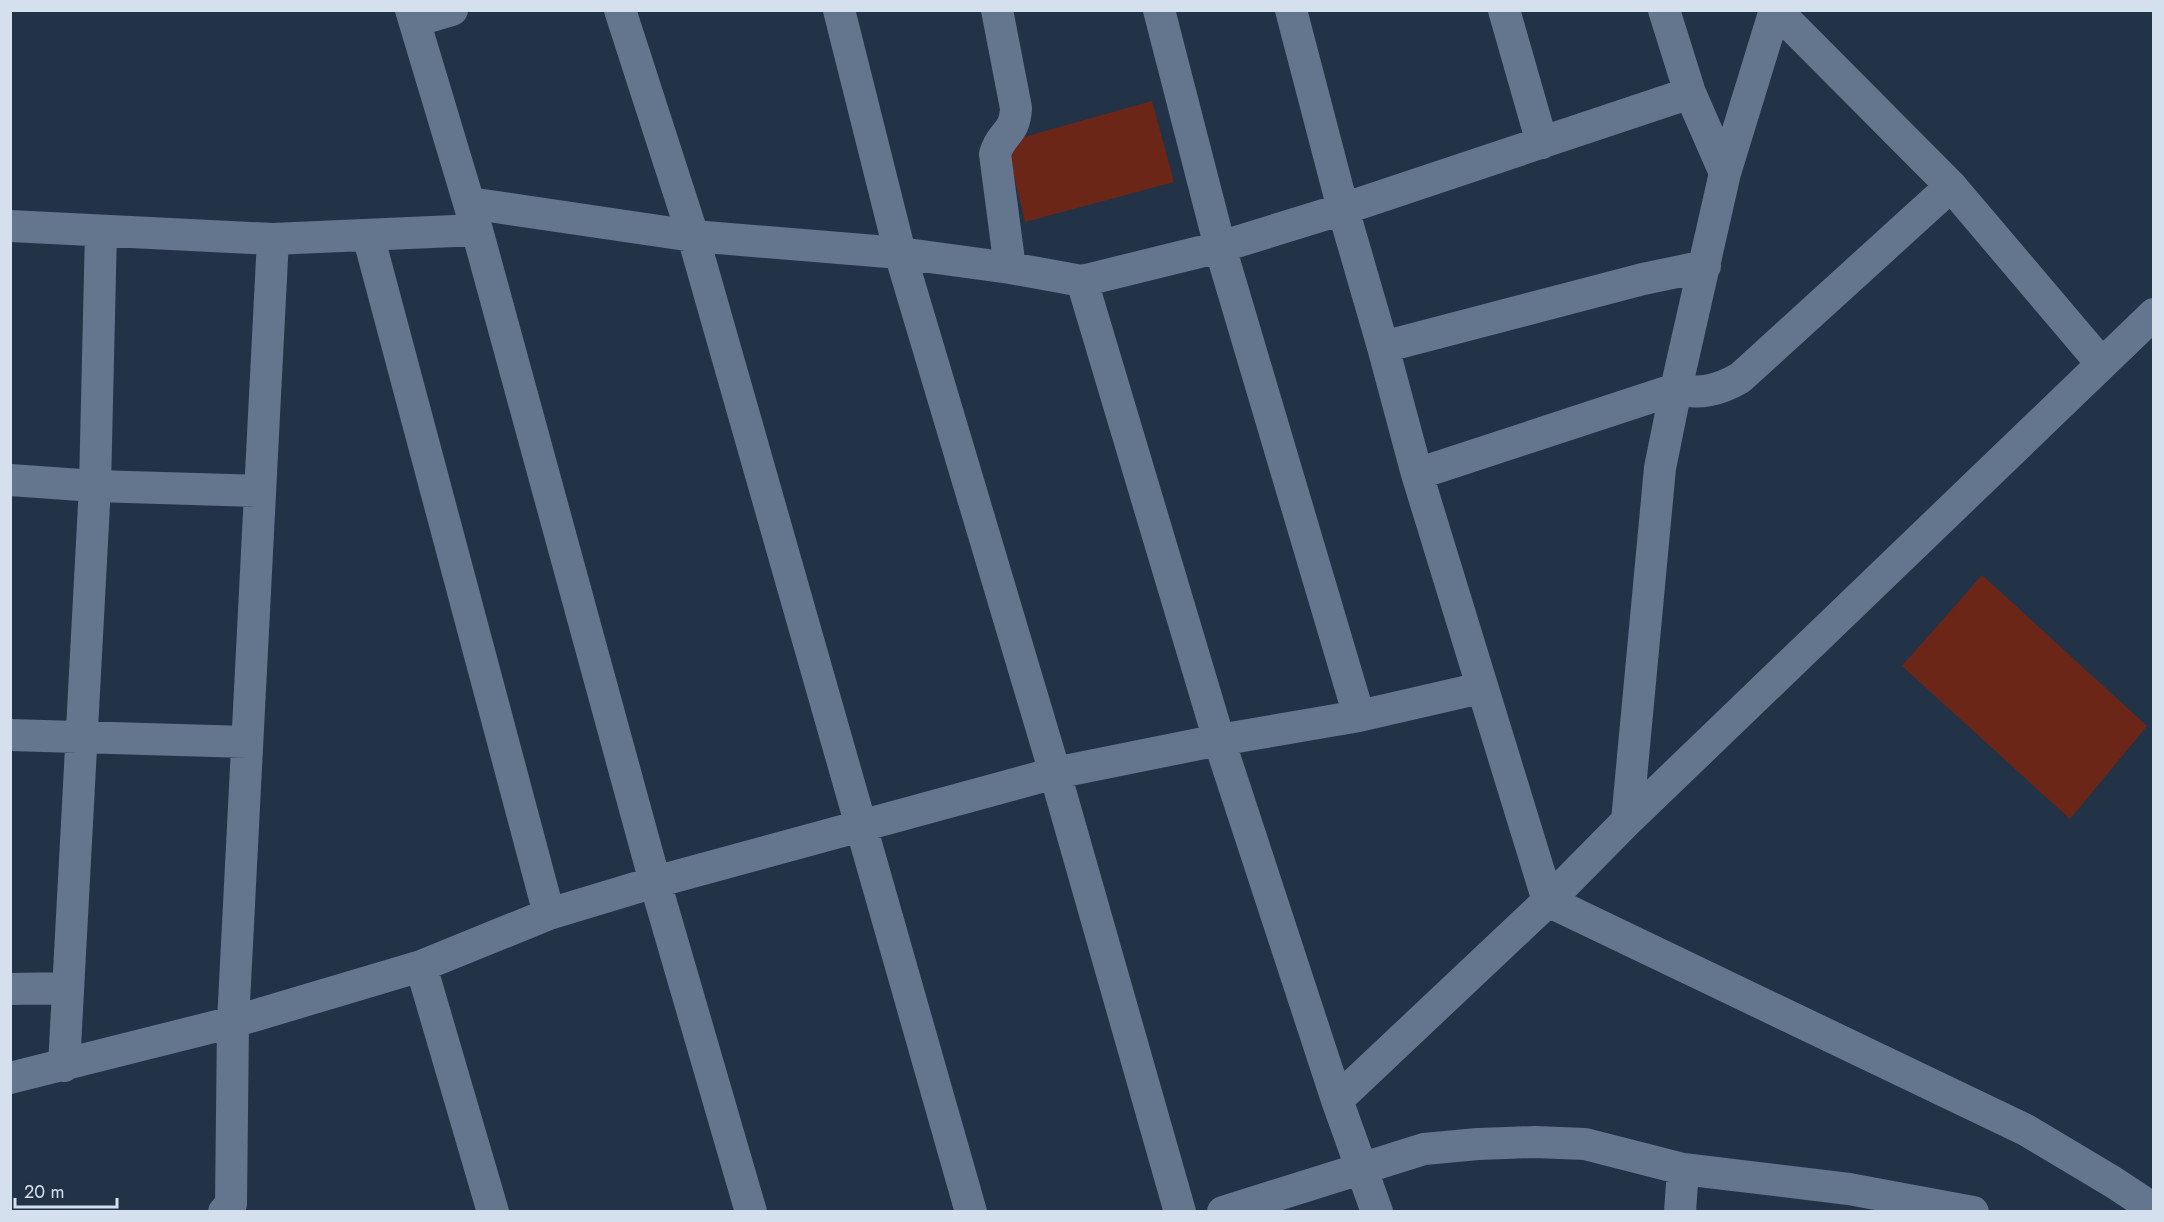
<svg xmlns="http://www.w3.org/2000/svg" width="2164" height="1222" font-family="Jost,sans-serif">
<rect width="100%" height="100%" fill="#223347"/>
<path fill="#6b2618" d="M1152,101L1174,182L1025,222L1006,142Z
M1982,575L2147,726L2070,819L1902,666Z"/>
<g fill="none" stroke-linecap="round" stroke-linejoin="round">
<path stroke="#63768e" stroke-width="32" d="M411,10L477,230L655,882L751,1212
M620,10L693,236L971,1212
M839,10L900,253L1055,773L1180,1212
M997,10L1016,108C1015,135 1001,132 995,154L1010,268
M1159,10L1220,247L1359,716
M1291,10L1343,209L1383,347L1417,474L1548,901L2026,1130L2113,1182L2154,1209
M1504,10L1542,143
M1664,10L1690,93L1725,173
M1776,10L1951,186L2102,364
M415,21L452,10
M469,203L693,236L900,253L1010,268L1082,281L1220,247L1343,209L1690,93
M10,226L273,239L477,230
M368,235L549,914
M1082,281L1219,740L1337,1100L1377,1212
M1383,347L1643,279L1705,266
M1417,474L1676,389C1700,395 1719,390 1740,378L1951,186
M10,480L95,486L260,491
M10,735L247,742
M1627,821L1660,468L1676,389L1725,173L1775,10
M421,966L493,1212
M10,989L68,988
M64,1066L95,486L101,231
M10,1078L233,1022L421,966L549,914L655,882L1055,773L1219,740L1359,716L1481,688
M1337,1100L1548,901L1627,821L2154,314
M224,1212L231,1204L233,1022L273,239
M1223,1212L1424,1149L1478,1144L1535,1142L1585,1144L1683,1169L1849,1189L1973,1212
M1680,1212L1683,1169"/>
</g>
<rect width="2164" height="1222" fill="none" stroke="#d5e0ee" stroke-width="24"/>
<path d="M15 1198v9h102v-9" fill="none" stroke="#d5e0ee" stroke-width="3"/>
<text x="24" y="1198" font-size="18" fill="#d5e0ee" stroke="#223347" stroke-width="4.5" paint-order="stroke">20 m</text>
</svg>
